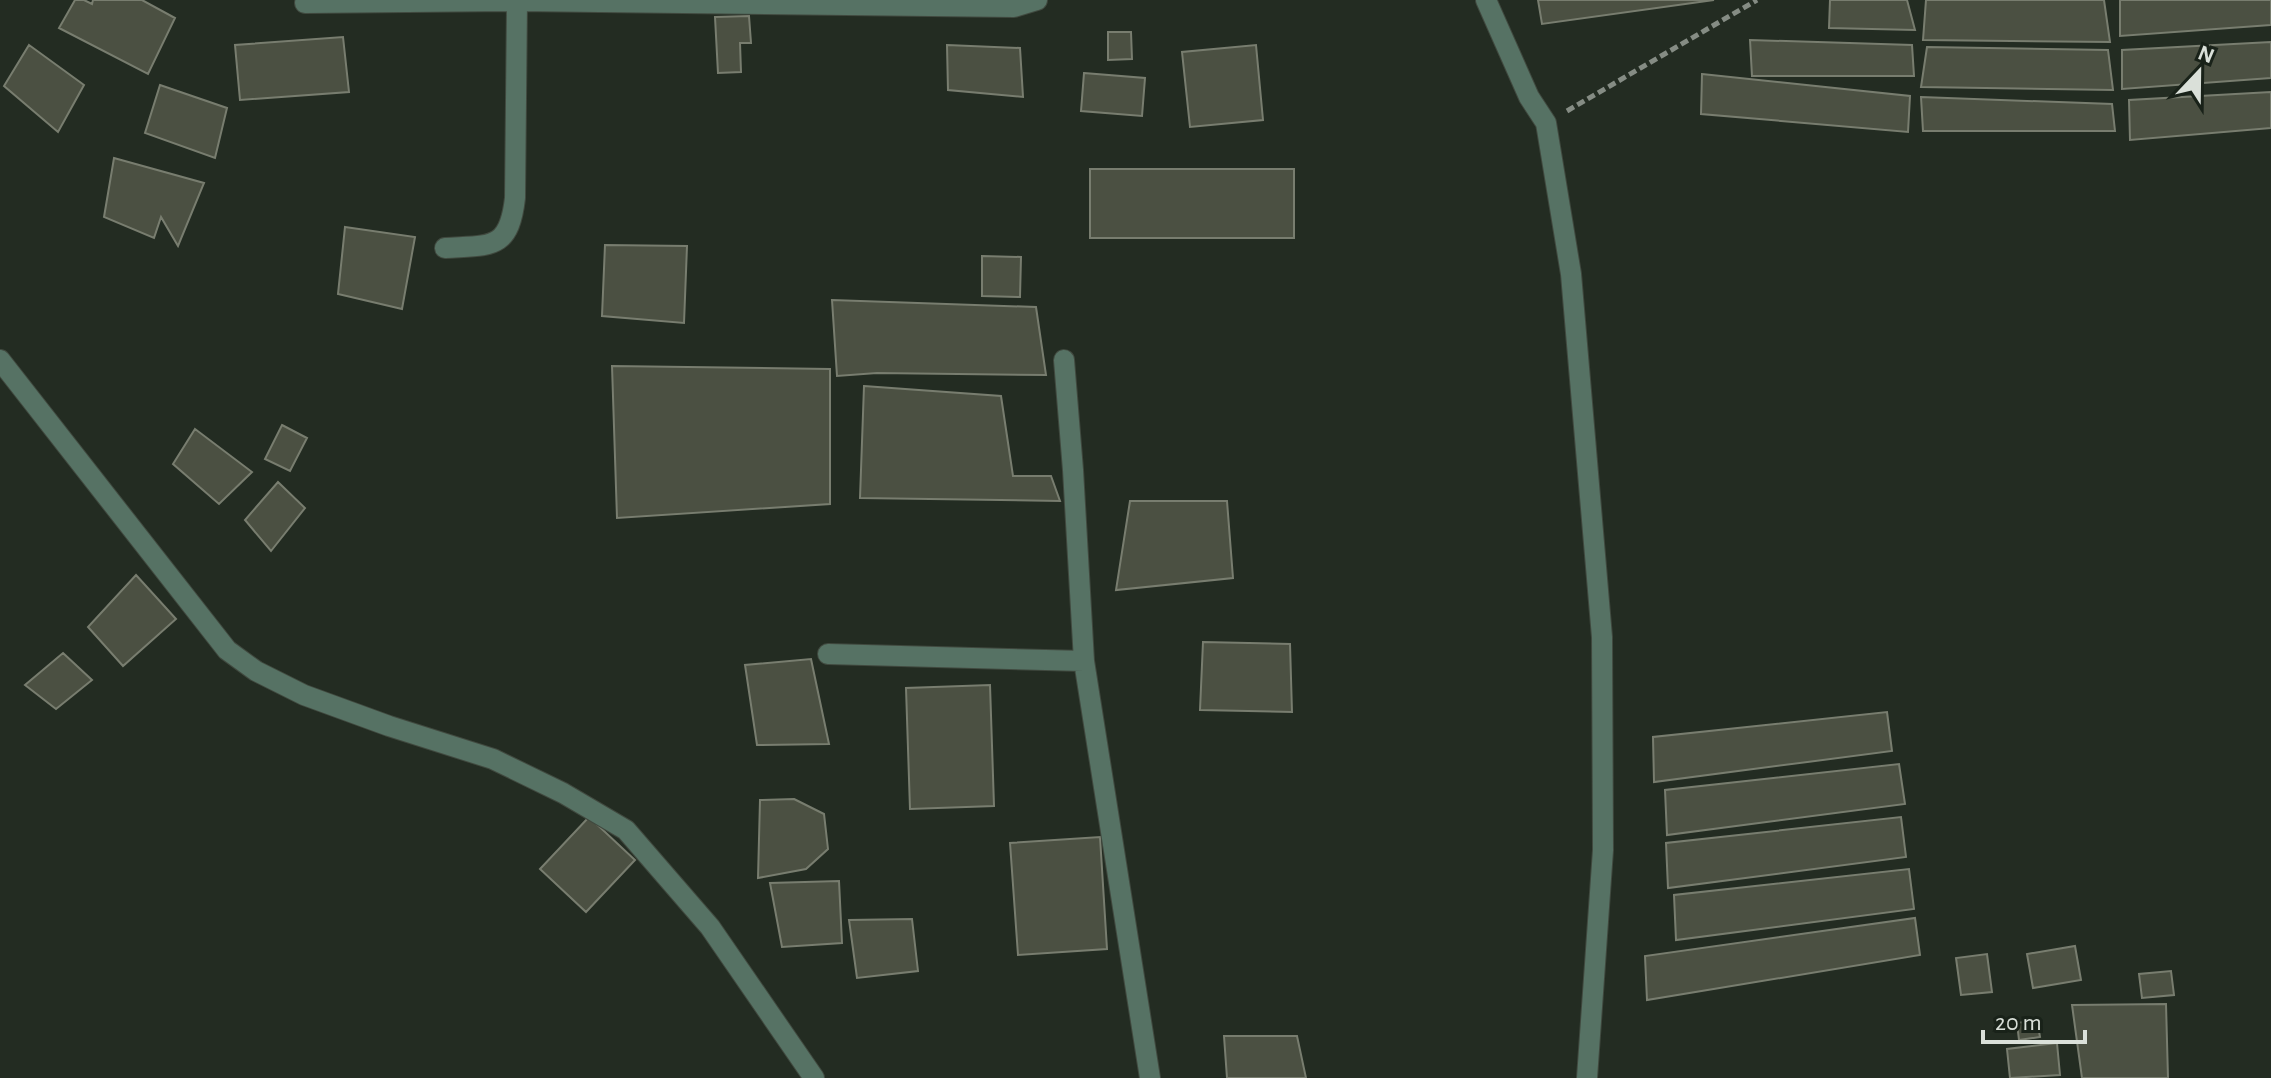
<svg xmlns="http://www.w3.org/2000/svg" width="2271" height="1078" font-family="'Alegreya Sans',sans-serif">
<rect width="100%" height="100%" fill="#232c22"/>
<path fill="#4b5042" stroke="#787d6f" stroke-width="2" d="M75,0H84L92,4L93,0H142L175,18L148,74L59,28Z
M1538,0H1714L1542,24Z
M1830,0H1907L1915,30L1829,28Z
M1926,0H2104L2110,42L1923,40Z
M2120,0H2271V25L2120,36Z
M749,16L751,43H740L741,72L718,73L715,17Z
M1108,32H1131L1132,59L1108,60Z
M343,37L349,92L240,100L235,45Z
M1750,40L1912,45L1914,76H1752Z
M2271,42V78L2122,89V50Z
M29,45L84,85L58,132L4,86Z
M947,45L1020,48L1023,97L948,90Z
M1256,45L1263,120L1190,127L1182,52Z
M1927,47L2108,50L2113,90L1921,87Z
M1084,73L1145,78L1142,116L1081,111Z
M1702,74L1910,96L1908,132L1701,114Z
M160,85L227,108L215,158L145,133Z
M2271,92V128L2130,140L2129,100Z
M1921,97L2112,104L2115,131H1923Z
M114,158L204,183L178,246L161,217L154,238L104,217Z
M1090,169H1294V238H1090Z
M345,227L415,237L402,309L338,294Z
M605,245L687,246L684,323L602,316Z
M982,256L1021,257L1020,297L982,296Z
M832,300L1036,307L1046,375L877,373L837,376Z
M612,366L830,369V504L617,518Z
M864,386L1001,396L1013,476H1051L1060,501L860,498Z
M282,425L307,438L290,471L265,459Z
M195,429L252,472L219,504L173,464Z
M278,482L305,508L271,551L245,520Z
M1130,501H1227L1233,578L1116,590Z
M136,575L176,619L123,666L88,627Z
M1203,642L1290,644L1292,712L1200,710Z
M63,653L92,680L56,709L25,685Z
M811,659L829,744L757,745L745,665Z
M990,685L994,806L910,809L906,688Z
M1887,712L1892,751L1654,782L1653,737Z
M1899,764L1905,804L1667,835L1665,790Z
M794,799L824,814L828,849L806,869L758,878L760,800Z
M589,817L635,860L586,912L540,869Z
M1901,817L1906,857L1668,888L1666,843Z
M1100,837L1107,949L1018,955L1010,843Z
M1909,869L1914,909L1676,940L1674,895Z
M839,881L842,943L782,947L770,883Z
M1915,918L1920,955L1647,1000L1645,956Z
M912,919L918,971L857,978L849,920Z
M2075,946L2081,980L2033,988L2027,954Z
M1987,954L1992,992L1961,995L1956,958Z
M2171,971L2174,995L2142,998L2139,974Z
M2166,1004L2168,1078H2082L2072,1005Z
M2037,1020L2040,1037L2019,1040L2017,1023Z
M1224,1036H1297L1306,1078H1227Z
M2057,1043L2060,1075L2010,1078L2007,1049Z"/>
<g fill="none" stroke-linecap="round" stroke-linejoin="round">
<g stroke="#40493f" stroke-width="22">
<path id="minor" d="M1486,0L1529,97L1546,123L1571,274L1602,637L1603,850L1587,1078
M305,3L517,1L1014,7L1037,0
M445,248C490,245 509,251 515,198L517,1
M0,360L227,650L256,671L304,695L389,726L493,759L563,793L626,830L710,927L814,1078
M1064,360L1073,470L1084,661L1150,1078
M828,654L1084,661"/>
</g>
<path stroke="#858c84" stroke-width="5" stroke-dasharray="8 4" stroke-linecap="butt" d="M1567,111L1757,0"/>
<use href="#minor" stroke="#567264" stroke-width="20"/>
</g>
<g transform="translate(2199 72) rotate(22)" stroke="#192219" stroke-width="6" paint-order="stroke">
<path d="M0-6L14 30L0 20L-14 30Z" fill="#dae0d9"/>
<text y="-12" font-size="22" font-weight="bold" text-anchor="middle" fill="#dae0d9">N</text>
</g>
<path d="M1983 1030v12h102v-12" fill="none" stroke="#dae0d9" stroke-width="4"/>
<text x="1995" y="1030" font-size="24" fill="#dae0d9" stroke="#192219" stroke-width="6" paint-order="stroke">20 m</text>
</svg>
